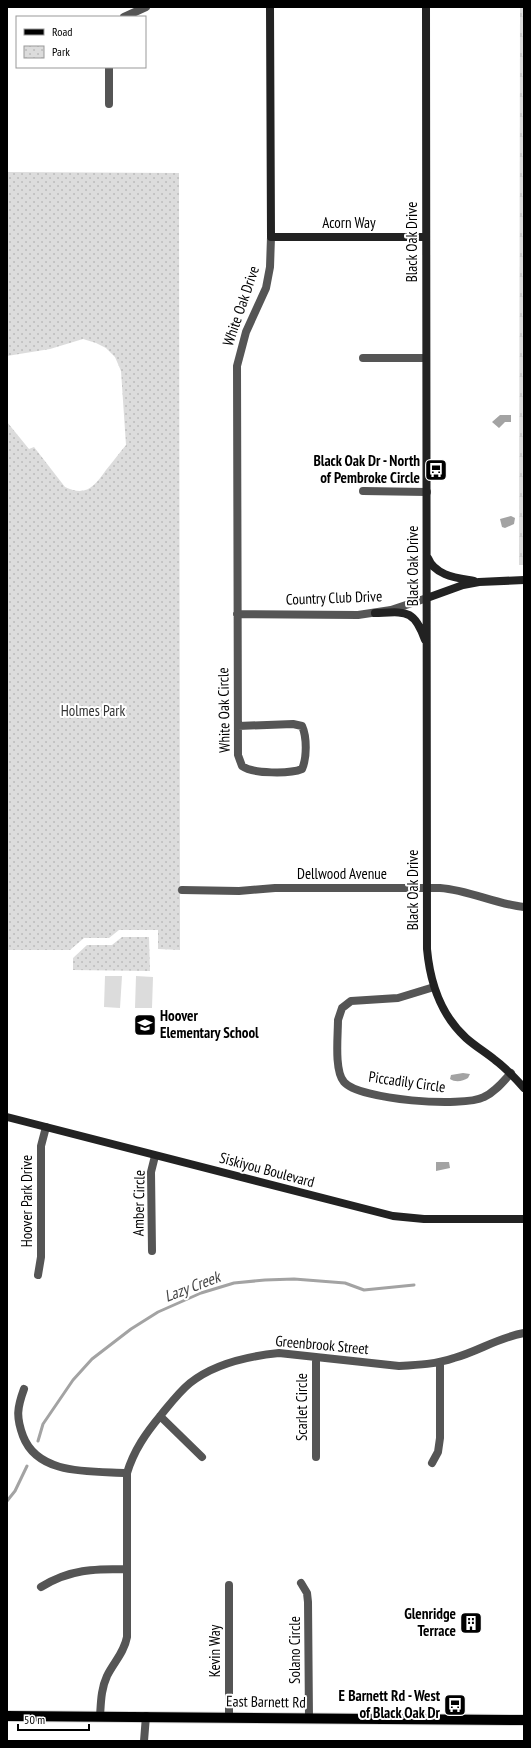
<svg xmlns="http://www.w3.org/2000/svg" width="531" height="1748" font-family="'PT Sans Narrow',sans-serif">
<defs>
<pattern id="grass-tufts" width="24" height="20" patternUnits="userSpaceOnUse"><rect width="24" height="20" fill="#dcdcdc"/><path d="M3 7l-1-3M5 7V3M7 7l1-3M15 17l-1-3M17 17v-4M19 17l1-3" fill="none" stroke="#bbb"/></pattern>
<pattern id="park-dots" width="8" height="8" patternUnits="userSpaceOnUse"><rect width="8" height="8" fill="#dcdcdc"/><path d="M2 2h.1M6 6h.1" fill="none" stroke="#bbb" stroke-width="1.8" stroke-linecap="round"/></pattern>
</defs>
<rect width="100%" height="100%" fill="#fff"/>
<path fill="url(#grass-tufts)" d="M520,7H524V565H519Z"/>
<path fill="url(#park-dots)" d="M7,172L179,173L180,950L158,949V930H119L109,938H84L70,950H7V422L29,449L34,447L65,487C86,497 94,487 106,470C113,462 119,453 126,445L121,371L115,357L106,348L96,343L83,339L50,349L7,356Z
M122,937H149L150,971L73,970V958L87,945H112Z"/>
<path fill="#dcdcdc" d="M105,976H122L120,1008L104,1007Z
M136,976L153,977L152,1008H135Z"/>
<path fill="#a3a3a3" d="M500,415H511V422H505L499,428L492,422Z
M511,516L515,518L514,524L505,528L502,527L500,519Z
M463,1073L470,1074L468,1078C463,1081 456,1083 450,1079L451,1075Z
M436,1162H449L450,1168L436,1171Z"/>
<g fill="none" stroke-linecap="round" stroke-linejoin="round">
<path stroke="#a3a3a3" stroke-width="3" d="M38,1441L43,1424L73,1380L92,1359L131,1329L158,1312L201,1293L234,1283L265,1280L294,1279L345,1283L364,1290L414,1285
M7,1501L15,1491L27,1466"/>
<g stroke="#dbdbdb" stroke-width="12">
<path id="primary" d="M7,1716L524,1720"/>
</g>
<path stroke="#555" stroke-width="8" d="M124,17L146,7
M109,104V67
M363,358H426
M363,491L427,492
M237,614L358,615L391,610L427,598
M238,726L293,724L302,726C307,737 307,758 302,769C290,774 253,774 242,766L238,755L237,366L246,332L266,288L270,267L271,237
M182,890L239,891L275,888H440C469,890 495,904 524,907
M434,987L398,998L351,1001L342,1008L338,1020C338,1035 334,1071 344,1082C359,1100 463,1108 484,1097C495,1092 503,1082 511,1073
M152,1251L151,1172L155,1156
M38,1275L41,1257V1146L46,1127
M24,1389C17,1408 16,1417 23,1436C38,1476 92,1471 127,1473
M160,1416L202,1457
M316,1457V1357
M432,1463L438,1452L440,1438V1362
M301,1583L307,1593L308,1602L309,1719
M229,1585V1716
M41,1587C70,1569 94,1569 127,1569
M100,1716C101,1702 101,1689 107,1676C114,1662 124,1653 127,1637V1473C134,1450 146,1433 161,1415C170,1404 179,1392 190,1383C215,1363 249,1356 279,1353L399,1366C418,1365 437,1364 454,1358C479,1351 497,1338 524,1333
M144,1741L146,1716"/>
<path stroke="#222" stroke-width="8" d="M270,7L271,237H426
M426,7L427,949C430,982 441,1015 466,1038C475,1046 485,1052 495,1060C506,1068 515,1078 524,1088
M428,558C435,576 458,578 474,581
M427,598L463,585L479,582L524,580
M375,613C405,612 414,608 425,640
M7,1117L393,1216L424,1219H524"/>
<use href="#primary" stroke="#000" stroke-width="10"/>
</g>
<defs>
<g id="bus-square" transform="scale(1.15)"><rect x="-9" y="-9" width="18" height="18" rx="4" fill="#000" stroke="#fff"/><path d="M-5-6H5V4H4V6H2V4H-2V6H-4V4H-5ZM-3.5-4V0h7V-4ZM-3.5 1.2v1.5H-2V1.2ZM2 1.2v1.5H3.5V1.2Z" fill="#fff"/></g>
<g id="school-square" transform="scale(1.15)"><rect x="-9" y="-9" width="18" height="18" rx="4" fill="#000" stroke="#fff"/><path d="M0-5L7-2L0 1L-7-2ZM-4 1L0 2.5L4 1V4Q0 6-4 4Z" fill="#fff"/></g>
<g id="building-square" transform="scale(1.15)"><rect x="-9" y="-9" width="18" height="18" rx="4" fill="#000" stroke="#fff"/><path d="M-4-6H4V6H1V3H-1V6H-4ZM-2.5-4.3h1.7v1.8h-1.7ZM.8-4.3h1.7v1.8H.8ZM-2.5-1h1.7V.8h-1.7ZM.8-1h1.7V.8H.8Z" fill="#fff"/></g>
</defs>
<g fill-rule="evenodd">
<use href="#bus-square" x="436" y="470"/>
<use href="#school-square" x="145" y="1025"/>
<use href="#building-square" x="471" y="1623"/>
<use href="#bus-square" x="455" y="1705"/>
</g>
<g text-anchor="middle" stroke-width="4" stroke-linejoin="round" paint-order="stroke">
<g font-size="15" fill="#000" stroke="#fff">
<text x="349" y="228">Acorn Way</text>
<text transform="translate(412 242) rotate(-90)" y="5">Black Oak Drive</text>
<text transform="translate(241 306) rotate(-71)" y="5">White Oak Drive</text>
<text transform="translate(413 566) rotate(-90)" y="5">Black Oak Drive</text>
<text transform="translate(334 598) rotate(-2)" y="5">Country Club Drive</text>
<text transform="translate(224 710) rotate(-91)" y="5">White Oak Circle</text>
<text x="342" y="879">Dellwood Avenue</text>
<text transform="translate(413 890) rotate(-90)" y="5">Black Oak Drive</text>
<text transform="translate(407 1082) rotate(8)" y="5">Piccadily Circle</text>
<text transform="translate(267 1170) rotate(15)" y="5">Siskiyou Boulevard</text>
<text transform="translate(27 1201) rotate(-90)" y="5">Hoover Park Drive</text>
<text transform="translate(139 1203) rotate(-89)" y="5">Amber Circle</text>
<text transform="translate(322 1345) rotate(5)" y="5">Greenbrook Street</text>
<text transform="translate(302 1407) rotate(-90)" y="5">Scarlet Circle</text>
<text transform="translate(295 1650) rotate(-90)" y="5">Solano Circle</text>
<text transform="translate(215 1651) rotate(-90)" y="5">Kevin Way</text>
<text transform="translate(266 1702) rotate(1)" y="5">East Barnett Rd</text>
</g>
<g font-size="15" font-weight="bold" fill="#000" stroke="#fff" text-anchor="end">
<text x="420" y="466">Black Oak Dr - North<tspan x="420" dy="17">of Pembroke Circle</tspan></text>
<text x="160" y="1021" text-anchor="start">Hoover<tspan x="160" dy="17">Elementary School</tspan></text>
<text x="456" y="1619">Glenridge<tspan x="456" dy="17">Terrace</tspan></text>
<text x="440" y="1701">E Barnett Rd - West<tspan x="440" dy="17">of Black Oak Dr</tspan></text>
</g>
<g font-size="15" fill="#333" stroke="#fff">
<text x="93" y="716">Holmes Park</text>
</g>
<g font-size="16" font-style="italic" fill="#444" stroke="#fff">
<text transform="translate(192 1286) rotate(-21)" y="6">Lazy Creek</text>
</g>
</g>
<rect width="531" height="1748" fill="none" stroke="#000000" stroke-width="16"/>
<rect x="16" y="16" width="130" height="52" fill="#ffffff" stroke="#999999"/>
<rect x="24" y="29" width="20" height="6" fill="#000000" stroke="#999999"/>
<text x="52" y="36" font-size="12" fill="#000000">Road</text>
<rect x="24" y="46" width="20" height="12" fill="url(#park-dots)" stroke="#999999"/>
<text x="52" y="56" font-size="12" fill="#000000">Park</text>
<path d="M18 1724v6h71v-6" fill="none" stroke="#000000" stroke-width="2"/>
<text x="24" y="1724" font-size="12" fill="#000000" stroke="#ffffff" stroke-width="3" paint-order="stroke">50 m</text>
</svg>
